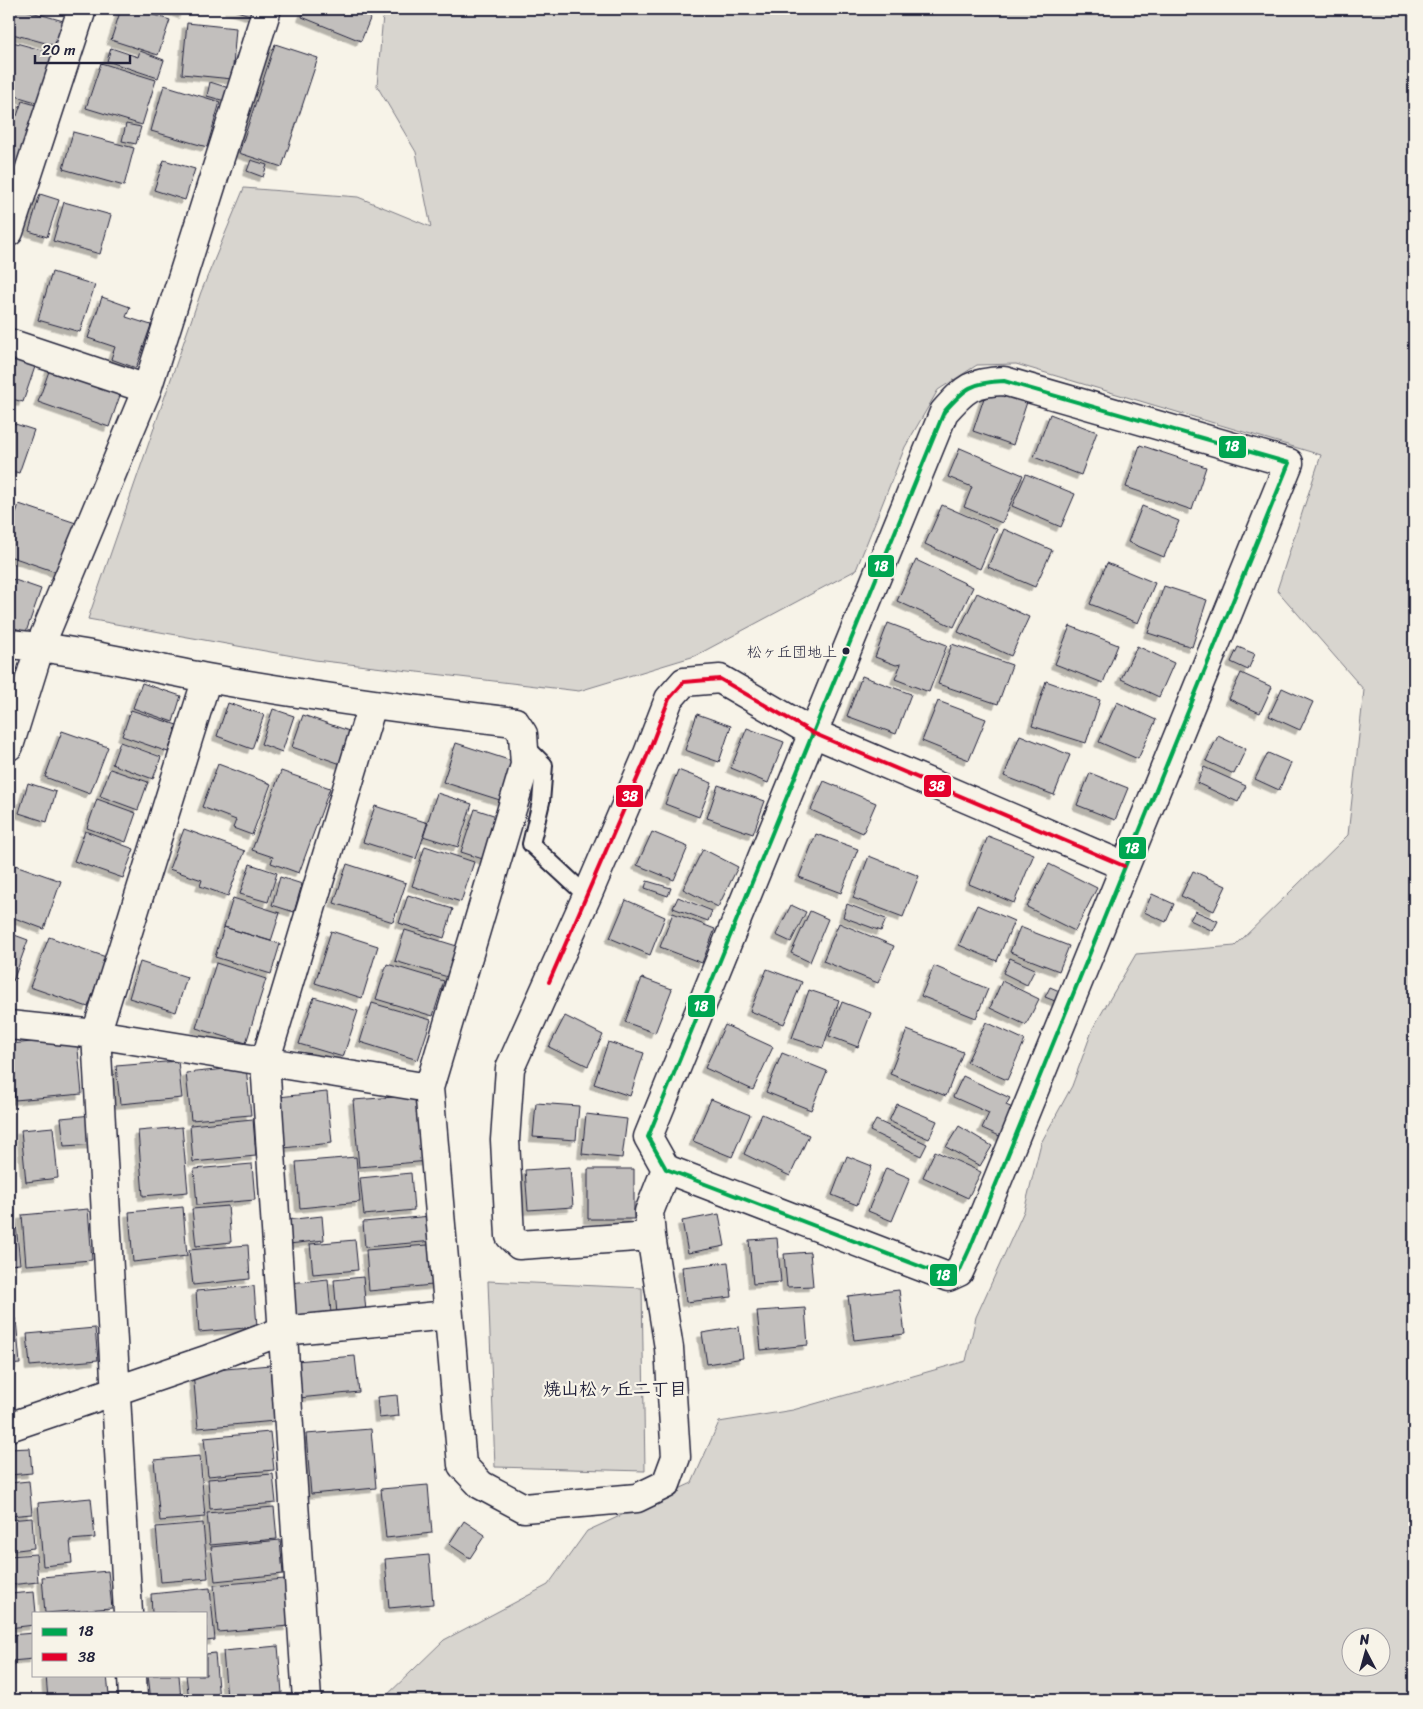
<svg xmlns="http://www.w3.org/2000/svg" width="1423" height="1709" font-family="Sriracha,'Klee One',sans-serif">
<defs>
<filter id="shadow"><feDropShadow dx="-4.5" dy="4.5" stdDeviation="0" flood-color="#0004"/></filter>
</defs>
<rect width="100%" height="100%" fill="#f7f3e8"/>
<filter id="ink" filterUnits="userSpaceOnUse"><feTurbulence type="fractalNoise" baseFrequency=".02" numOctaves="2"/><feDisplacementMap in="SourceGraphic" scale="10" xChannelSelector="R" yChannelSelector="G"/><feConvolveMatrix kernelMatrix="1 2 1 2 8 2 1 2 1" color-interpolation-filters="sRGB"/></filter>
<g filter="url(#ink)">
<path fill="#d8d5cf" stroke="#7d7c85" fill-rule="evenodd" d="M387,9H1414V1700H382L444,1640L548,1585L587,1531L692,1483L719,1422L793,1410L966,1361L976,1317L1024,1211L1041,1143L1072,1086L1093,1028L1136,954L1235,946L1348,835L1364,690L1277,590L1321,455L1016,364L977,365L938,390L905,447L856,570L695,656L579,691L315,660L88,619L201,292L244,188L358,197L431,227L416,152L377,86L383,15ZM1350,1636H1380V1666H1350Z
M488,1281L642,1288L645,1471L495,1467Z"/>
<path fill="#c2bfbd" stroke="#22223b" filter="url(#shadow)" d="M14,9H21L67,22L60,47L9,33Z
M121,9H134L170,20L158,55L111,40Z
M168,9H185L183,14Z
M229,9H257L254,16Z
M305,9H374L361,41L302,17Z
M187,23L236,28L232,79L182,74Z
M9,41L60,55L46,105L9,94Z
M275,44L318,58L282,167L239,153Z
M111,48L138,57L140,51L164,60L158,78L107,61Z
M101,63L156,80L142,125L86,108Z
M210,82L229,88L225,101L207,96Z
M164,85L220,102L207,147L151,131Z
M22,101L43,107L23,172L9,168V113L17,116Z
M126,124L141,127L136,144L122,141Z
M73,132L134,148L124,186L63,169Z
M164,160L195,169L185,200L154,190Z
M251,160L267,165L263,177L247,171Z
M40,194L59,200L47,237L29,231Z
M64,202L111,215L100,254L53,241Z
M52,272L95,285L80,332L38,320Z
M102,297L130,307L126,317L151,325L136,368L111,359L115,347L88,338Z
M9,351L37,361L23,402L9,398Z
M53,360L124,384L109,427L38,402Z
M987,389L1027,402L1013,445L973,431Z
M1050,414L1097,432L1081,475L1034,457Z
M9,422L34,430L19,473L9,470Z
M1140,445L1206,467L1192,510L1126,487Z
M960,448L1023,475L1002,523L964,507L972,487L948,477Z
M1026,474L1075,494L1061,527L1012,506Z
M19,504L76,523L59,573L9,556V534Z
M942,505L997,529L980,569L925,544Z
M1142,506L1179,521L1164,557L1128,542Z
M1004,529L1052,550L1035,587L988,567Z
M916,560L973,587L954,627L897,601Z
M1107,563L1155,583L1138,623L1090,604Z
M9,578L41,589L26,632L9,626Z
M1164,586L1207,600L1192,647L1148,633Z
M977,593L1029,617L1011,656L958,632Z
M888,623L947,645L929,692L895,679L901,664L896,665L875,657Z
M1070,626L1118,645L1103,683L1055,664Z
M952,644L1012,665L998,704L938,684Z
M1137,646L1174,663L1159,697L1121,679Z
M1238,647L1255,654L1248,670L1231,662Z
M1241,673L1272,687L1260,713L1229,699Z
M862,676L911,694L896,734L847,716Z
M9,677L24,682L9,718Z
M1046,681L1100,700L1086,743L1032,726Z
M142,683L181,696L173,722L133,708Z
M1282,688L1313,702L1300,730L1269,716Z
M938,701L986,719L969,760L922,741Z
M1117,702L1156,720L1138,759L1099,742Z
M228,703L264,715L252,749L217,736Z
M273,709L294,716L282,752L261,744Z
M131,710L177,725L168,752L122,736Z
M697,714L731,726L719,762L685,750Z
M303,715L352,732L341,764L292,747Z
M747,728L784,742L768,783L731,768Z
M62,731L108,747L90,794L45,777Z
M1020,735L1070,755L1054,795L1004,776Z
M1218,736L1246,749L1234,774L1206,761Z
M120,742L161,757L153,779L112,764Z
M456,743L515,762L503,801L443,782Z
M1268,753L1291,763L1279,790L1255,779Z
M218,764L271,784L252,835L233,828L236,820L202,807Z
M1204,767L1246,786L1238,802L1197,783Z
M110,769L148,782L138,810L100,796Z
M678,770L712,783L699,817L665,804Z
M281,771L330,788L299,873L271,863L273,857L252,850Z
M1090,773L1128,788L1115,820L1077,805Z
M824,781L876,803L863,833L811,810Z
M28,783L56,792L47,822L19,813Z
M718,785L765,801L753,834L707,818Z
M437,793L472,804L458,847L423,836Z
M97,799L136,813L126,842L87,828Z
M375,806L428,823L416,859L363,842Z
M475,809L509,820L495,863L461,852Z
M184,829L245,851L228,896L200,886L202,880L169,869Z
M85,831L134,849L123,878L74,861Z
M652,832L688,847L674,880L637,865Z
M816,834L858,849L841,893L799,877Z
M988,836L1034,854L1014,903L969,884Z
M425,846L474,862L461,902L412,886Z
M703,849L738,867L718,907L683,889Z
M869,856L919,876L903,917L853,898Z
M250,864L277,873L268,902L240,894Z
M347,864L406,883L393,922L334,903Z
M1049,864L1097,888L1075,931L1027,907Z
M15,865L61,881L44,929L9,916V884Z
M1193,871L1226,886L1214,911L1181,896Z
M280,877L302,884L294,912L272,905Z
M647,881L671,888L668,896L645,888Z
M1152,894L1174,904L1166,922L1144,912Z
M408,895L453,909L444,938L399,923Z
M678,897L712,911L708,921L673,908Z
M233,898L280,913L271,941L224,927Z
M626,900L665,917L650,955L610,938Z
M847,904L886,919L881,931L843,917Z
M791,905L806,912L791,942L776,935Z
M977,905L1014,921L997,961L959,945Z
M810,911L828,919L810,962L791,953Z
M1195,911L1218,921L1213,931L1190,920Z
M673,913L715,929L702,963L660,947Z
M839,923L894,946L878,983L823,961Z
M224,927L280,944L271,974L215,957Z
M1020,927L1069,946L1059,971L1010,952Z
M405,930L460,947L451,978L395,961Z
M331,931L378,946L362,998L315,983Z
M9,933L28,940L13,981L9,980Z
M49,937L106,957L88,1007L30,987Z
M1010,958L1035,969L1027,985L1003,973Z
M140,962L187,977L176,1012L129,998Z
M216,963L266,979L246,1043L196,1028Z
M387,964L444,981L433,1016L376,999Z
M934,966L988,989L976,1018L921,996Z
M767,969L802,982L784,1024L750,1011Z
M642,978L672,989L655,1033L625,1022Z
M1002,981L1039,999L1026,1025L990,1008Z
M1050,987L1064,993L1060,1003L1045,997Z
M809,990L839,1000L823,1048L792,1038Z
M314,997L358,1011L343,1057L299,1044Z
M842,1002L871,1013L858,1047L829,1036Z
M372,1003L431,1020L418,1060L360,1042Z
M565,1016L603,1035L588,1066L549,1047Z
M986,1022L1025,1040L1007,1080L967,1062Z
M725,1025L773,1047L753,1090L705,1068Z
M907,1030L963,1052L946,1096L890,1074Z
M77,1038L82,1094L15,1100L10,1044Z
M608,1042L644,1053L630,1096L594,1084Z
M782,1053L827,1071L811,1110L766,1092Z
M178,1061L182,1098L120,1104L116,1066Z
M246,1067L251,1115L191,1120L186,1073Z
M963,1076L1010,1098L1006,1105L1019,1111L1006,1139L982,1128L989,1113L953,1097Z
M327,1092L332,1143L283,1148L278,1097Z
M423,1095L429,1161L359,1167L353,1100Z
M711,1099L750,1115L732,1157L693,1141Z
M536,1103L579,1106L576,1140L533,1137Z
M897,1104L937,1121L929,1139L889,1121Z
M586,1114L627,1119L622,1158L582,1154Z
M762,1114L809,1135L790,1176L744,1154Z
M92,1115L95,1144L64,1146L61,1118Z
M253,1119L256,1156L193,1162L190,1125Z
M876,1120L927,1144L921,1156L870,1131Z
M959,1126L992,1146L980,1166L946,1147Z
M53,1127L58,1178L26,1182L21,1130Z
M182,1127L188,1192L143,1196L138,1131Z
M935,1151L981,1172L968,1198L923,1177Z
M847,1156L872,1166L857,1205L832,1195Z
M356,1157L360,1202L300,1208L296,1162Z
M252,1164L255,1200L197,1205L194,1169Z
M570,1167L573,1207L528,1210L525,1170Z
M886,1168L910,1178L892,1221L868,1211Z
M588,1169H634V1219H588Z
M411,1173L414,1210L364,1215L360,1178Z
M14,1203L20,1264L9,1265V1204Z
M228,1206L231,1242L196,1246L192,1209Z
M183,1207L187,1256L133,1262L129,1212Z
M88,1209L92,1260L26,1265L22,1215Z
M719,1214L725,1246L688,1253L682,1221Z
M322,1216L324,1240L289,1244L286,1220Z
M431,1216L434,1241L365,1247L363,1222Z
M777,1238L781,1282L753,1284L749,1240Z
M355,1240L358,1270L313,1274L310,1244Z
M440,1244L443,1284L369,1291L366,1250Z
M248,1245L250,1279L193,1285L189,1250Z
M810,1252L813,1286L787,1287L784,1254Z
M728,1262L732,1297L686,1302L682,1267Z
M363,1277L366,1312L337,1314L334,1280Z
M328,1279L331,1313L293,1317L290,1283Z
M254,1286L257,1327L199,1332L196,1291Z
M899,1290L905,1334L854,1340L848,1296Z
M805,1308L808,1345L761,1350L757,1311Z
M16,1319L20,1364L9,1365V1320Z
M739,1327L743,1358L707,1364L702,1333Z
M95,1328L98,1360L30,1366L27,1334Z
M355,1356L359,1392L299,1398L296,1361Z
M270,1365L275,1421L198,1428L193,1372Z
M397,1395L399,1416L379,1418L377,1397Z
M371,1429L376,1488L311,1494L306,1434Z
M270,1432L274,1470L208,1476L204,1438Z
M30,1448L32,1473L9,1475V1449Z
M200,1456L205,1517L160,1521L154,1460Z
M273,1474L276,1503L210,1509L208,1479Z
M29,1481L32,1514L9,1516V1483Z
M428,1485L432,1533L386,1538L381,1489Z
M91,1498L95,1538L70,1540L72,1563L43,1566L38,1503Z
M274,1507L277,1539L210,1545L207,1513Z
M32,1518L34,1548L9,1551V1520Z
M464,1521L485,1535L470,1558L449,1544Z
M203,1523L208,1578L161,1582L156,1527Z
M280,1540L283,1574L215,1581L211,1547Z
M36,1554L38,1582L9,1585V1556Z
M429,1555L433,1604L389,1608L385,1559Z
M108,1571L112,1608L45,1613L42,1577Z
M285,1579L289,1626L218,1632L214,1585Z
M210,1588L215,1640L206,1641V1613H152L151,1594Z
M34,1592L36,1613H34V1625L9,1628V1594Z
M34,1633V1659L11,1661L9,1635Z
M278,1646L282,1693L227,1698L223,1651Z
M215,1653L219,1700H189L186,1675H206V1654Z
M46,1675H107L109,1695L48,1700Z
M148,1675H179L181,1700H151Z"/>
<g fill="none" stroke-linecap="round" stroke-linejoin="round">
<g stroke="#22223b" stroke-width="20">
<path id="lane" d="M524,745L544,765L541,802L531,844L587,896"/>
</g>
<g stroke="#22223b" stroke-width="31">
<path id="street" d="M9,232L82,9
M9,343L147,389
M1004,381L1289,463L970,1248L959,1272L948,1277L666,1169L648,1137L944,412C965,388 972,382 1004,381Z
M9,644C75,649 141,666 207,678C309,696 412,710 515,722L523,734L525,765L429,1088L462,1465L481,1485L524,1508L637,1498L666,1484L676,1457L669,1348L651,1236L649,1212L666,1169
M9,746L40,646L147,389L267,9
M9,1025L96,1034L429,1088
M651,1236L519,1245L510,1236L505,1140L510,1068L587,896L647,756L669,699L684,682L720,679L813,733L1124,866
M9,1427L206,1360L282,1331L448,1315
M128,1613L96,1034L207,678
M132,1675L133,1700
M307,1700L265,1062L372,705"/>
</g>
<use href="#lane" stroke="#f7f3e8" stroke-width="16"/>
<use href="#street" stroke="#f7f3e8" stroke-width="28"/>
<g stroke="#f7f3e8" stroke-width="8">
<path id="bus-1" d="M1004,381L1289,463L970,1248L959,1272L948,1277L666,1169L648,1137L944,412C965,388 972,382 1004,381Z"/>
</g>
<g stroke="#f7f3e8" stroke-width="8">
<path id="bus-2" d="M549,982L647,756L669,699L684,682L720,679L813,733L1124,866"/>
</g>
<use href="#bus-1" stroke="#00a651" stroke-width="4"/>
<use href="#bus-2" stroke="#e4002b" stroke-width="4"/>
</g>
</g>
<circle fill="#22223b" stroke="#f7f3e8" stroke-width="2" cx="846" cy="651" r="4.5"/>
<g text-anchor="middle" stroke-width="4.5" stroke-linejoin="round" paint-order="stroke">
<g font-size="15" fill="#22223b" stroke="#f7f3e8" text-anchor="end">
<text x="837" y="657">松ヶ丘団地上</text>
</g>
<g font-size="18" font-weight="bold" fill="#22223b" stroke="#f7f3e8">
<text x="615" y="1395">焼山松ヶ丘二丁目</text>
</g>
</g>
<g stroke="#f7f3e8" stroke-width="2">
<rect x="1218" y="435" width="29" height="24" rx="5" fill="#00a651"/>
<rect x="867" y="554" width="28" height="24" rx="5" fill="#00a651"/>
<rect x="923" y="774" width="29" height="24" rx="5" fill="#e4002b"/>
<rect x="615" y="784" width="29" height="24" rx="5" fill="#e4002b"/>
<rect x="1118" y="836" width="29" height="24" rx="5" fill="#00a651"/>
<rect x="687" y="994" width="29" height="24" rx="5" fill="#00a651"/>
<rect x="929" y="1263" width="29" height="24" rx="5" fill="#00a651"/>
</g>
<g font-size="14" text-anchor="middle" font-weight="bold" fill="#fff">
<text x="1232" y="451">18</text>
<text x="881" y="571">18</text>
<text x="937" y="791">38</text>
<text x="630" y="801">38</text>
<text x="1132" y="853">18</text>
<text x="701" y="1011">18</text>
<text x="943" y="1280">18</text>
</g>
<rect width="1423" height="1709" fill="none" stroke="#f7f3e8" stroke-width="30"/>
<rect x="15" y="15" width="1393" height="1679" fill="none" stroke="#22223b" stroke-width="2" filter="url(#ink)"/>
<rect x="32" y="1612" width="175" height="65" fill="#f7f3e8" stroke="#a29fa3"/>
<rect x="42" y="1628" width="25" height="8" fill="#00a651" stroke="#a29fa3"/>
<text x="78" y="1636" font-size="15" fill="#22223b">18</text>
<rect x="42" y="1653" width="25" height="8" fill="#e4002b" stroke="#a29fa3"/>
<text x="78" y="1662" font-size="15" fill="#22223b">38</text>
<g transform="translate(1366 1652) rotate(354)"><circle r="24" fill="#f7f3e8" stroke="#a29fa3"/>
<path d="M0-4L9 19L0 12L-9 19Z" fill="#22223b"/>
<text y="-8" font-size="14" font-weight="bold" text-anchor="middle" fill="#22223b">N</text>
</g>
<path d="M35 55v8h95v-8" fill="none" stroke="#22223b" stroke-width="2.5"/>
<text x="42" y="55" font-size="15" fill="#22223b" stroke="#f7f3e8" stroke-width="4" paint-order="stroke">20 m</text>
</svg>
